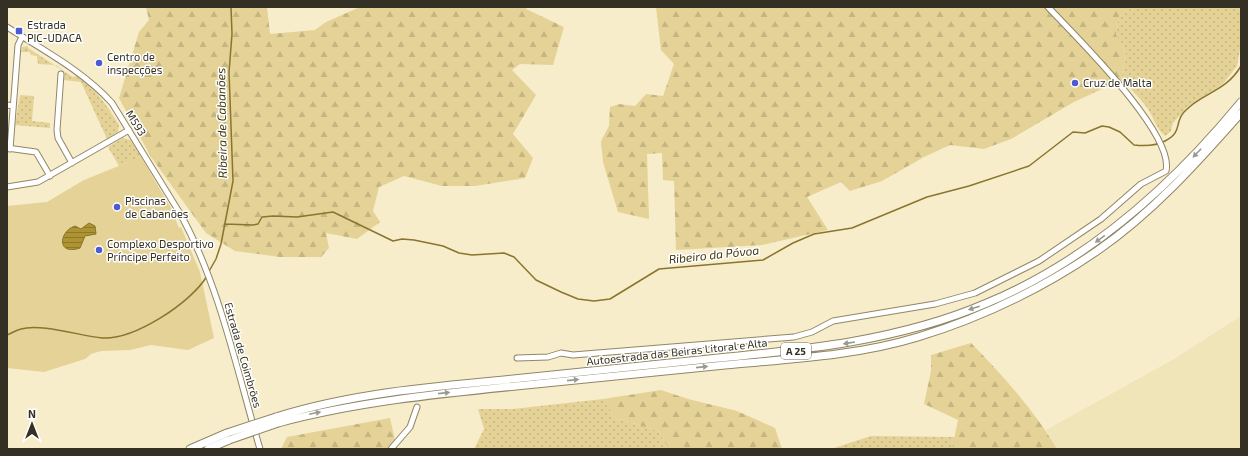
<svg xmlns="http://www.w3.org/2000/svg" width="1248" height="456" font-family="'Exo 2',sans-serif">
<defs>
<pattern id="grass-dots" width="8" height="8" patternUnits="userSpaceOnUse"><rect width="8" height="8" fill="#e4d296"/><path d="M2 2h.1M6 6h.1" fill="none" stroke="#c4b581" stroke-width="1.8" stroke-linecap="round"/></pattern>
<pattern id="forest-firs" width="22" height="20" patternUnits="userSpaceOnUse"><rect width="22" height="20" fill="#e4d296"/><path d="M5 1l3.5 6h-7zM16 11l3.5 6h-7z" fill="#c4b581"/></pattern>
<pattern id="water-rules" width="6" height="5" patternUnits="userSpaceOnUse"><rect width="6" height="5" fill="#ad9331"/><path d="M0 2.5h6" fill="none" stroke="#8e7829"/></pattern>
</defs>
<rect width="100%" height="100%" fill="#f8edca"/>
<path fill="#f0e4b9" d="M1241,316V449H1057L1046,430L1174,359Z"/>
<path fill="url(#grass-dots)" d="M1130,7H1241V44L1237,66L1223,84L1187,107L1173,123L1171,131L1165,136C1156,128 1154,118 1148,109C1140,98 1131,89 1121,80L1126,55L1116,34L1119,17L1130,9Z
M28,46V48L73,77L76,76C96,89 107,105 119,125L118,132L107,139L81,82L64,80L65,72L56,65L38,64L37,56L31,55L30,52H21L22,47Z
M20,95L34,96L32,121L50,123V128L15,125Z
M123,138L131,140L141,157L119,166L108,147Z
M603,399L616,418L658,431L669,449H474L484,429L478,409H513Z
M871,436L955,437L952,449H831Z"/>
<path fill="url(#forest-firs)" d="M146,7H267L270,34L315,30L326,22L360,7H527L526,9L564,27L553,65L520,64L512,70L536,95L513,134L533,158L525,178L475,186H442L404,176L379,187L373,211L380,222L357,239L326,233L329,248L321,257H280L235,251L206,233L151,157L119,98L139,32L149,20Z
M656,7H1130V9L1119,17L1116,34L1126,55L1121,80L1074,102L1011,139L984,149L950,145L924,157L882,181L850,191L841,182L807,197L828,230L762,245L676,250L674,181L663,180L662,153L647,154L649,219L618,212L603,162L601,141L609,126L610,107L619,104L635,106L646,94L663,96L674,64L661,50Z
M971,343C1003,376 1034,410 1057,449H952L958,420L924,404L931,371V355Z
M661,390L688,399L737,411L775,428L782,449H669L658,431L616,418L603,399Z
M390,418L397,449H281L287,437Z"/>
<path fill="#e4d296" d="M141,157L171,208L179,228L181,227L200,272L214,338L188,350L151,345L130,350L101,351L91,354L85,359L44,372L7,368V206L47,202L84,180Z"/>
<path fill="url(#water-rules)" stroke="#89752d" d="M89,223L95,226L96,234L85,236L80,248C56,256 59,231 75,226L81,229Z"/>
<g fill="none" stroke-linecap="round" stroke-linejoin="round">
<path stroke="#89752d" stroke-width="1.5" d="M225,224L253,225L258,224L262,217L273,216L297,217L333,212L393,241L402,239L414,240L443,246L459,253L472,255L504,253L514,257L536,280L561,292L578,299L594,301L610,299L659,269L763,260L793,243L814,234L852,228L927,197L969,186L1029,166L1073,132L1085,133L1102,126L1109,127L1120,132L1134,145C1144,146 1156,146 1165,141C1183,132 1174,123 1184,112C1202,92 1225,93 1241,66
M208,273L216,259L221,244L233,181L229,72L232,34L231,7
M7,335C12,333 16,330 21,329C40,323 81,336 102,338C134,340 191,303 207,276"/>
<g stroke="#908767" stroke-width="7">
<path id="minor" d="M7,27C43,50 83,71 112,103L181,215C220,287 237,371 260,449
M61,74L57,130L58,138L72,163
M7,105L13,106
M7,148L36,152L50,176
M10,149L18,45L22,37
M7,187L38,182L129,130
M517,358L548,357L561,353L573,355L794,337L812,332L833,321L935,304L975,293L1039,261L1101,219L1141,184L1166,171C1175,133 1074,35 1048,7
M391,449L410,427L417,407"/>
</g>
<g stroke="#908767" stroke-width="9">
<path id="highway" d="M276,417C350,394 427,387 504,380C573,373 641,366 709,359C803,350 899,341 987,303C1088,261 1172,186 1241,102
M278,423C356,402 436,394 516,386C586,379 656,372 725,365C789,359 856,356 918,337C980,318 1043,288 1097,251C1152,213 1197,163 1241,113
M190,449L227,433
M208,449L229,440"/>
</g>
<use href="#minor" stroke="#fff" stroke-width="5"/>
<use href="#highway" stroke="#fff" stroke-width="7"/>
<g stroke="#908767" stroke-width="9" stroke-linecap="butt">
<path id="highway-bridge" d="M227,433L276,417
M229,440L278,423"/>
</g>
<use href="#highway-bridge" stroke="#fff" stroke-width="7"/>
</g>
<defs><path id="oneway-solid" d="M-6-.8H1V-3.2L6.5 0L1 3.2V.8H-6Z"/></defs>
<g fill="#9a9891">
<use href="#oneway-solid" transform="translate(1197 153) rotate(134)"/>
<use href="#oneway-solid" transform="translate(1100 239) rotate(144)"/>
<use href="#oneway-solid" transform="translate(974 308) rotate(162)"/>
<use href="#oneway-solid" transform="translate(849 343) rotate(171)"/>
<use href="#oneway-solid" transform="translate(702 367) rotate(-6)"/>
<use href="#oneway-solid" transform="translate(573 380) rotate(-6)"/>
<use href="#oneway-solid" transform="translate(444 393) rotate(-6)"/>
<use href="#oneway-solid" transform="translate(315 413) rotate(-12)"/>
</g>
<g fill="#4d5bd0" stroke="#fff" stroke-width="1.5">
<rect x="15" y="27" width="8" height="8" rx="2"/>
<circle cx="99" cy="63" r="4"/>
<circle cx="1075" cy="83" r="4"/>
<circle cx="117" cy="207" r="4"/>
<circle cx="99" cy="250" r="4"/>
</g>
<g text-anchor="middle" stroke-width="3" stroke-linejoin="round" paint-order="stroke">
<rect fill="#fff" stroke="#716e65" stroke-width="1" x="781" y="343" width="30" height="16" rx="3"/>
<g font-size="10" font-weight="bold" fill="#343023">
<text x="796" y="355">A 25</text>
</g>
<g font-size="11" fill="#343023" stroke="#fff" text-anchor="start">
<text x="27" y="29">Estrada<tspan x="27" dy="13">PIC-UDACA</tspan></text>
<text x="107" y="61">Centro de<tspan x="107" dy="13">inspecções</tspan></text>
<text x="1083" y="87">Cruz de Malta</text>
<text x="125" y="205">Piscinas<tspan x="125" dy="13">de Cabanões</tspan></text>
<text x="107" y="248">Complexo Desportivo<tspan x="107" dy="13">Príncipe Perfeito</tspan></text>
</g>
<g font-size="11" fill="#343023" stroke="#fff">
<text transform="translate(136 123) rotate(58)" y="4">M593</text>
<text transform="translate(677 352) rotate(-6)" y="4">Autoestrada das Beiras Litoral e Alta</text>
<text transform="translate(243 355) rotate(74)" y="4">Estrada de Coimbrões</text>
</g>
<g font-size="12" font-style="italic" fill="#41360d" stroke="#fff">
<text transform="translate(222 123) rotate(-91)" y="4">Ribeira de Cabanões</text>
<text transform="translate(714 255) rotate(-6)" y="4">Ribeiro da Póvoa</text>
</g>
</g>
<rect width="1248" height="456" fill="none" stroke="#343023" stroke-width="16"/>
<g transform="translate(32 424)" stroke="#ffffff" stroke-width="3" paint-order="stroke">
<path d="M0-3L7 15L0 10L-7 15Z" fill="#343023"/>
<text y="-6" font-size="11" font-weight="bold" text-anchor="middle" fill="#343023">N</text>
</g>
</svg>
